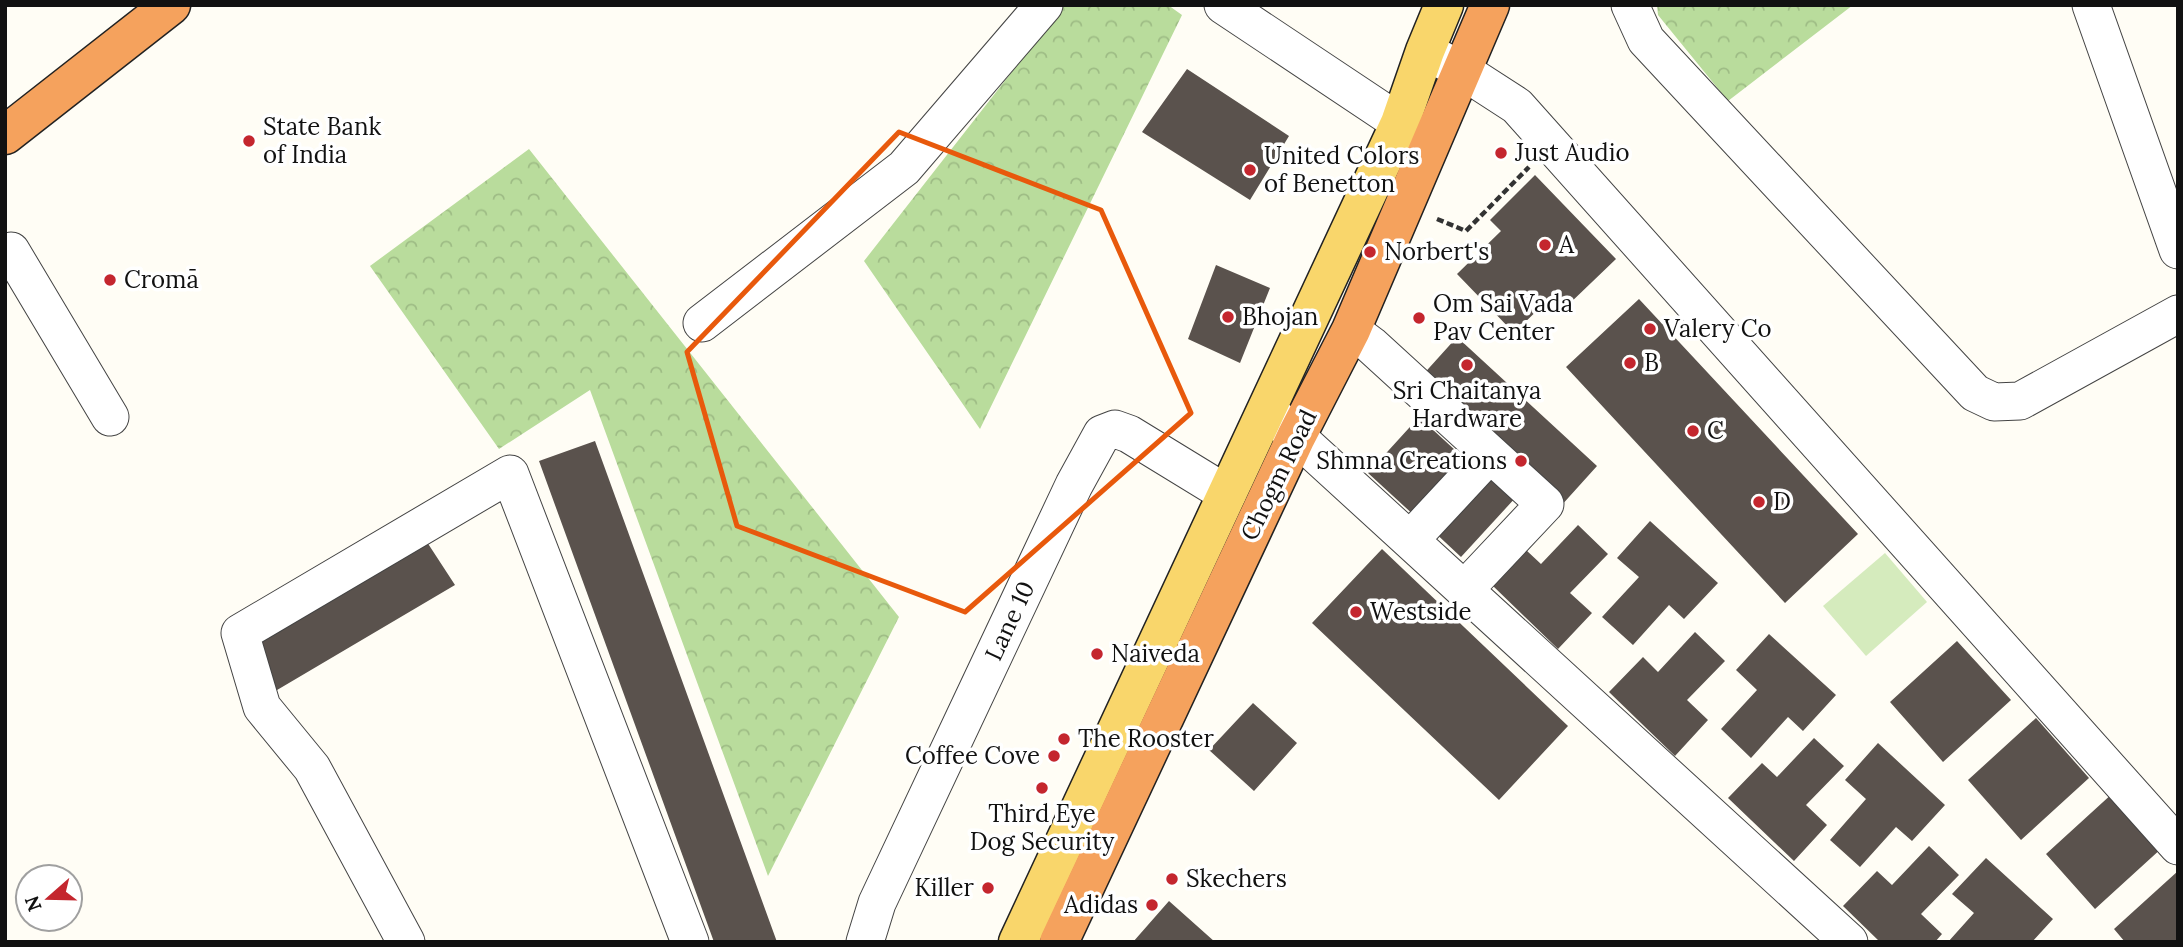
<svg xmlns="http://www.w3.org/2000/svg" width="2183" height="947" font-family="Lora,serif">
<defs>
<pattern id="forest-crowns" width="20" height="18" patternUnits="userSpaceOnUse" patternTransform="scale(1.75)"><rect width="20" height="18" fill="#b9dc9c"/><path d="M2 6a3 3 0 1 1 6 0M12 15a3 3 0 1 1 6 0" fill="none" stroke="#9ebc85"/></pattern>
</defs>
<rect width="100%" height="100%" fill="#fffdf5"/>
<path fill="url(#forest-crowns)" d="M1064,5H1168L1182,15L980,429L864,261Z
M1657,5H1853L1728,101L1658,15Z
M529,149L899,617L768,876L590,390L499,449L370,266Z"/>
<path fill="#d5ebbd" d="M1885,553L1927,602L1866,656L1823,606Z"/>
<path fill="#5a524d" d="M1187,69L1289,136L1250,200L1142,132Z
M1535,175L1616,259L1567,306L1555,293L1514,333L1457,274L1501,231L1490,220Z
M1216,265L1270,288L1240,363L1188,339Z
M1639,299L1858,534L1785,603L1566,367Z
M1457,337L1597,466L1560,507L1420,378Z
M1419,417L1468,462L1417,518L1368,473Z
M595,441L777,942H714L539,461Z
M1485,468L1517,496L1461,557L1430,528Z
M1650,521L1718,583L1684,619L1669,605L1633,645L1602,617L1639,577L1617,558Z
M1578,525L1608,554L1570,593L1592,613L1558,649L1492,585L1526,550L1541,564Z
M425,539L455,585L272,693L244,647Z
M1382,549L1568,726L1499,800L1312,623Z
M1695,632L1725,661L1687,700L1708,720L1675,756L1609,692L1643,657L1658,672Z
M1769,634L1836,695L1803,731L1788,717L1751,758L1721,729L1757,690L1736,670Z
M1957,641L2011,700L1943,762L1890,702Z
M1253,703L1297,743L1254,791L1209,750Z
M2036,718L2089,778L2021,840L1968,780Z
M1814,738L1844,766L1806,805L1827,825L1794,861L1728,798L1762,763L1777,777Z
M1878,743L1945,805L1912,841L1896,827L1860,867L1830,840L1866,799L1845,780Z
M2114,792L2163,847L2095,909L2046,854Z
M1929,846L1959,875L1921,914L1942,934L1935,942H1880L1843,906L1877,871L1892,885Z
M1986,858L2053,919L2032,942H1948L1974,913L1952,894Z
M2178,871V942H2125L2114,929Z
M1169,901L1215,942H1133Z"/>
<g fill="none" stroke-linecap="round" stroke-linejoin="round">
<g stroke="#444" stroke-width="39">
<path id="minor" d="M1223,5L1400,123
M1630,5L1646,40L1975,393L1994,402L2020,401L2178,314
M2091,5L2178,250
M1425,51L1463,71L1517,106L2178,846
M11,251L110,417
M702,323L904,168L1044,5
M1351,330L1371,345L1545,504L1464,590
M1274,416L1849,942
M1410,540L1490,454
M406,942L312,768L262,707L240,633L510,474L690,942
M865,942L877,903L1074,485L1102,434L1115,429L1129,434L1227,494"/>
</g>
<g stroke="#222" stroke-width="41">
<path id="major" d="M1018,942L1400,123L1425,51L1444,5"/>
</g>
<g stroke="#222" stroke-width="41">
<path id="highway" d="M5,135L171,5
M1059,942L1296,437L1351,330L1490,5"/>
</g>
<path stroke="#333" stroke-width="4.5" stroke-dasharray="7 3.5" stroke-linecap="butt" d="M1437,219L1466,231L1529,167"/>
<use href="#minor" stroke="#fff" stroke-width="37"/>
<use href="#major" stroke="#f9d66b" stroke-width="38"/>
<use href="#highway" stroke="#f5a25d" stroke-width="38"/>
</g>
<path fill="none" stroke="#e8590c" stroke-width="5" stroke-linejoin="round" d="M899,132L1101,210L1191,413L965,612L737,526L687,352Z"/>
<g fill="#c4262e" stroke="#fff" stroke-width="2.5">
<circle cx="249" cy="141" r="7"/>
<circle cx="1501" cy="153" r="7"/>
<circle cx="1250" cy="170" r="7"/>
<circle cx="1545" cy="245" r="7"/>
<circle cx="1370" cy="252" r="7"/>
<circle cx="110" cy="280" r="7"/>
<circle cx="1228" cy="317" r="7"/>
<circle cx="1419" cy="318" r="7"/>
<circle cx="1650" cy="329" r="7"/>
<circle cx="1630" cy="363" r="7"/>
<circle cx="1467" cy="365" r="7"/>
<circle cx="1693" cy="431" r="7"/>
<circle cx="1521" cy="461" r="7"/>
<circle cx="1759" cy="502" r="7"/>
<circle cx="1356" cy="612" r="7"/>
<circle cx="1097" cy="654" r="7"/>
<circle cx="1064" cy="739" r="7"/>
<circle cx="1054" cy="756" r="7"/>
<circle cx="1042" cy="788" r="7"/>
<circle cx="1172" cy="879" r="7"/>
<circle cx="988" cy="888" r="7"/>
<circle cx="1152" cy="905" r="7"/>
</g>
<g text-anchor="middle" stroke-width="7" stroke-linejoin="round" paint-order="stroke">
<g font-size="24" fill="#111" stroke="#fff" text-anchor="start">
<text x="263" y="135">State Bank<tspan x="263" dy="28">of India</tspan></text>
<text x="1515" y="161">Just Audio</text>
<text x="1264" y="164">United Colors<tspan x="1264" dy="28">of Benetton</tspan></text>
<text x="1559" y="253">A</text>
<text x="1384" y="260">Norbert's</text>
<text x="124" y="288">Cromā</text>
<text x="1433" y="312">Om Sai Vada<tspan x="1433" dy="28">Pav Center</tspan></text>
<text x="1242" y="325">Bhojan</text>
<text x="1664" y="337">Valery Co</text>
<text x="1644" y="371">B</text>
<text x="1467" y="399" text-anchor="middle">Sri Chaitanya<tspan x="1467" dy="28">Hardware</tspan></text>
<text x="1707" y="439">C</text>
<text x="1507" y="469" text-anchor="end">Shmna Creations</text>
<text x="1773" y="510">D</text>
<text x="1370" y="620">Westside</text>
<text x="1111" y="662">Naiveda</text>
<text x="1078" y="747">The Rooster</text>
<text x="1040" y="764" text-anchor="end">Coffee Cove</text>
<text x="1042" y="822" text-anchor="middle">Third Eye<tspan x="1042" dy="28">Dog Security</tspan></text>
<text x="1186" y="887">Skechers</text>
<text x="974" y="896" text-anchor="end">Killer</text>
<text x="1138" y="913" text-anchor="end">Adidas</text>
</g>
<g font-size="24" fill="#111" stroke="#fff">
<text transform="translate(1279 475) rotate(-64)" y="8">Chogm Road</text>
<text transform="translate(1010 621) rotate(-65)" y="8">Lane 10</text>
</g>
</g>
<rect width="2183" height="947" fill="none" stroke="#111111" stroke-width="14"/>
<g transform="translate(49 898) rotate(250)"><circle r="33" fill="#ffffff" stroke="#a0a0a0" stroke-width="2"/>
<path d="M0-5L12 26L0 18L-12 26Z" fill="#c4262e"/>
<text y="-10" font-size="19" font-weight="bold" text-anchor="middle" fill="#111111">N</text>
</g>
</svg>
